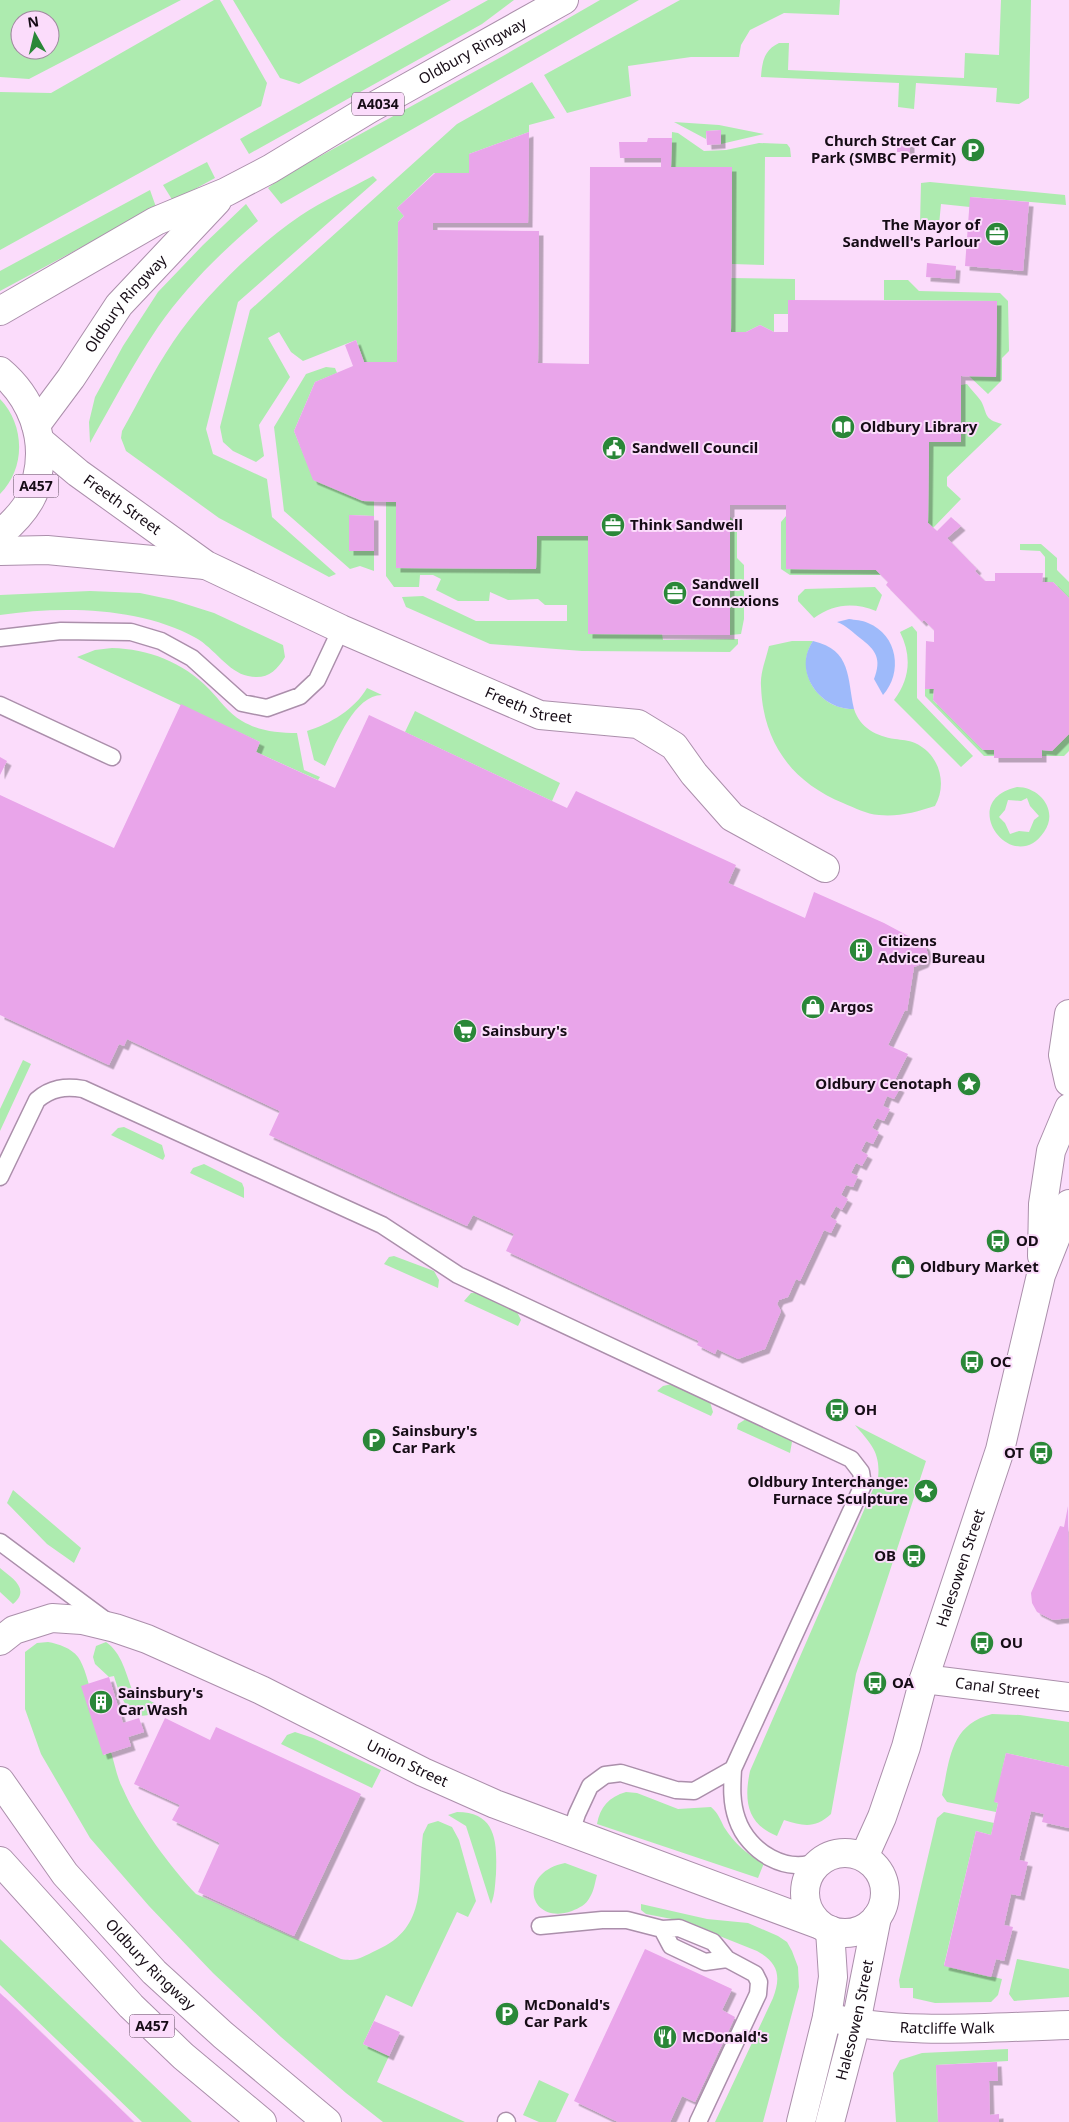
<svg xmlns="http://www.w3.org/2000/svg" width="1069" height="2122" font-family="'Noto Sans',sans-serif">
<defs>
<filter id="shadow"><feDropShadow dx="4.5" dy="4.5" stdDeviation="0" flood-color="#0004"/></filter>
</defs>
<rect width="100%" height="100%" fill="#fbdcfb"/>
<path fill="#adebaf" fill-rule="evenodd" d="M0,0H181L29,79L0,77ZM20,20H50V50H20Z
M214,0H220L267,83L261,106L0,250V92L51,93Z
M233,0H451L299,84L280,78Z
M488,0H514L482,24L249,154L240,139Z
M600,0H639L281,204L268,188L282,177L503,56Z
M680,0H840L839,15L784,13L750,30L741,45L739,57H691L628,66L631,96L567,113L544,75Z
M1001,0H1031L1029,98L1019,104L996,102L997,88L916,83L914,109L898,107L899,83L761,77C762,62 764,50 779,43H789L788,70L964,78L965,53L999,55Z
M532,82L555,118L529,125V132L469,154V173H434L397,208L404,216L398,222L397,362H364L356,340L303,361L291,352L279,332L268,338L290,377L259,425L264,456L256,462L233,451L223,442L220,427L250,310L457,124Z
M674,122L719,125L764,134L721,144L720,130L706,131V139Z
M672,132L678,133L704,151L726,150L759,143L787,144L790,148L791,157H765L764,265L732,264V167H671Z
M207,162L215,178L173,201L163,185Z
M373,176L377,180L238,302L206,429L213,454L267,479L272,517L336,574L329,577L219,518L126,451L121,438L122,431C139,401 154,370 173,342C203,297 255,247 300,216C322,201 349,189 373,176Z
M930,182L1065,195L1066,205L971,197L970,207L941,204L939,225L920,224L921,183Z
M150,190L156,207L0,291V271Z
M246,204L258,221C221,252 186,287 158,327C133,364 112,404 90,443L89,422L95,397L123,346L158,292L203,245Z
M731,278L795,279V300H788V314H774V332L760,325L746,332H731Z
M884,280H908L919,291L1000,293L1008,301L1009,351L1002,358V380L988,394L969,376H996L997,301L884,300Z
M326,367L335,368L337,373L315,382L294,431L314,480L363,501H374V516L349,515V551H374V571L360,566L350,569L284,511L274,427L306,374Z
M967,384C971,390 977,395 981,401C988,414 983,419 1002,424L947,477V486L961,499L933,528L928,523L929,442H961V385Z
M0,399C25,425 26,468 0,494Z
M386,502H396V568L536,569L537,536H588L662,634L663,640L738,639V644L730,652L582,651L490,644L406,607L402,597L423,596L476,621H567V605H545L538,599L508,600L490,592L489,601H458L436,590L441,579L433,575H420L419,587H394L386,576Z
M786,516V569L876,570L881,575H790L781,569V522Z
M730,517L737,523V558L744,565V619L741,634L730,635Z
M1020,544H1041L1057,558V570L1069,582V598L1053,582H1045V557L1040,551L1020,550Z
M875,587L882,595L876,611C853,602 834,604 814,618L798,601V596L805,589Z
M90,591L140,593L173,600L214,613L283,645L285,657C276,672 266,680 248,676C228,672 214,648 196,638C140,607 63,606 0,615V595Z
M912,626L917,632V698L973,756L961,767L894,700C910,679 912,656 900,632Z
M792,641H813C793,671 819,710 854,709C860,728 876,736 895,739C902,740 908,740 915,743C939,754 948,783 935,806C917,812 898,817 879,815C866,814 855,808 843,803C792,782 763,743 761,686C760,673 766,659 769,646Z
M112,648C148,649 183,662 209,689C219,699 228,713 242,721C259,731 277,733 297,733L304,770L320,777L318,780L256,752L260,742L77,657L95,650Z
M367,688L382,695C354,695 336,744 325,766L314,760L307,731C330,724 355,709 367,688Z
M925,689H934L933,700L983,750H994V756H984L925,696Z
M415,711L560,783L552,801L405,732Z
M1069,734V751L1064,756H1042V750L1052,751Z
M1017,787C1040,787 1059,811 1044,832C1013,878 955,801 1017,787ZM1027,798L1030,806L1039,816L1034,820L1029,832L1019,831L1010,834L1005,823L999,817L1005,810L1008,800L1021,801Z
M23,1060L31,1064L0,1131V1109Z
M124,1127L162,1145L165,1156L163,1160L111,1135L118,1128Z
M204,1164L242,1183L244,1188V1198L190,1173L193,1168Z
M394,1256L434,1271L439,1280L438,1288L384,1264L389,1257Z
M471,1293H477L516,1310L521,1320L518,1326L464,1301Z
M672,1384L710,1402L713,1412L711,1416L657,1391L663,1386Z
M746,1419L752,1420L789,1438L792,1442L790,1453L737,1429L738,1424Z
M855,1425L926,1461L856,1674L831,1814C815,1829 803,1826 784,1820L777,1836C746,1824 744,1799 750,1771L878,1478C881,1452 870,1443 855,1425Z
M13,1490L81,1548L74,1563L47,1544L7,1503Z
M0,1568C12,1578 31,1589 13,1604L0,1592Z
M48,1642C59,1644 71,1648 78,1657C90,1673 99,1733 104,1755L111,1752C115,1765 117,1778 123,1789C137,1822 171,1868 196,1894L341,1959C357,1962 362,1957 377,1950C429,1927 417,1882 423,1834L428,1824L438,1821L452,1827L459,1840L476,1901L468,1917L457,1912L412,2007L386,1995L363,2044L389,2056L377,2082L465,2122H383L346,2093L281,2037L213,1973L149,1906L90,1838L41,1754L25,1709V1652L37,1643Z
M106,1642C122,1653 126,1674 133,1692L162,1707C133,1731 121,1700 114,1676L109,1677L95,1664L93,1657L96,1646Z
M992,1714L1020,1715L1069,1722V1767L1006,1753L995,1802L998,1803L996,1812L947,1802L942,1795C950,1759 950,1725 992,1714Z
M295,1732L313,1738L381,1770L372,1788L281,1744L287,1735Z
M626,1792L637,1793L678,1809L711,1807C718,1813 720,1819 724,1827C734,1843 747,1855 764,1863L758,1878L597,1824C600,1807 609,1797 626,1792Z
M457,1812C497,1812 497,1843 496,1874C495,1884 495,1895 491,1904L466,1826L448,1815Z
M944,1812L994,1823L991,1835L976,1831L944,1965L1002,1979L998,1995L991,2002L935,2003L913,1998V1988H900L899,1980L937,1818Z
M565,1863L597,1875C595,1882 594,1891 590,1897C586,1905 579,1908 572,1911C529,1926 516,1873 565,1863Z
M641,1904L707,1919L748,1923L778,1936L787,1942L792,1951L798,1967L799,1987L763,2122H715L773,1998C781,1977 779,1963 757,1951L682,1921L646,1914L641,1910Z
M0,1939L192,2122H142L0,1985Z
M1017,1959L1069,1969V1997L1014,2001L1009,1994Z
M1008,2049V2061L936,2065L938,2122H896L893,2073L900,2060L922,2053Z
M539,2080L569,2094L556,2122H539L523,2115Z"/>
<path fill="#9ebafa" d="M849,619C855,620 862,620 868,623C898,635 903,673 883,695L874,679C882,659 876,650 860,638C852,632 847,626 837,622Z
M813,641C852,650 847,678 854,709C820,710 792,671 813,641Z"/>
<path fill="#e9a5ea" filter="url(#shadow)" d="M721,130V144L707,145L706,131Z
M529,132L528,223H433V230L539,231L538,363L589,364L590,167H661V158H620L619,142H647L648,138H672L671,167H732L731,332H746L760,325L774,332H788V300L997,301L996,377L961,376V442H929L928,523L937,531L951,517L961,526L947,538L977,569L975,571L985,581H995V573H1043L1042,582H1053L1069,598V734L1052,751L1042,750V758H994V750H983L933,700L934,689H925L926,641L934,642V630L924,620L922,622L886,585L888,582L876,570L786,569V505H730V635L588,634V536H537L536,569L396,568V502L363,501L313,480L294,431L315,382L353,366L345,345L356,340L364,362H397L398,222L404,216L397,208L435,173H469V154Z
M897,142H910V152H897Z
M970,197L1029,202L1023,271L965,266Z
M927,263L956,266L955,279L926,277Z
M349,515L374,516V551H349Z
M181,704L260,742L256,752L335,788L369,715L567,808L576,791L736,865L728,883L805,918L814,892L884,923L925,945L928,954L924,963L914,967L907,1011L905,1010L888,1045L908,1054L893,1084L900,1088L894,1099L887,1096L883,1106L890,1109L884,1121L877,1118L872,1128L879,1132L873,1144L866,1141L861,1151L868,1155L862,1166L856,1163L851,1173L858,1176L853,1187L846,1185L841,1195L848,1199L842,1210L836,1206L830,1217L837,1221L831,1233L824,1230L800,1281L796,1279L788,1297L779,1300L777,1304L781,1311L765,1349L738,1359L717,1349L715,1354L697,1345L699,1341L506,1251L514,1234L473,1215L467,1226L269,1135L280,1111L127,1039L124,1046L119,1044L109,1065L0,1015V795L114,848Z
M0,757L7,761L0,775Z
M1068,1506L1069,1618L1053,1620L1037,1612L1032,1603L1031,1593L1060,1526L1064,1527Z
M109,1677L123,1723L139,1718L144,1732L128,1737L131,1746L103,1755L81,1686Z
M165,1718L210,1740L216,1727L361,1794L294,1936L198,1892L220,1843L172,1820L180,1805L134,1784Z
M1006,1753L1069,1767V1828L1042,1822L1044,1814L1031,1811L1019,1860L1028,1862L1020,1896L1011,1894L1004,1925L1013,1927L1004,1961L996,1959L991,1977L944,1966L976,1831L991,1835L998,1803L994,1802Z
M645,1949L732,1989L722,2010L735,2017L695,2102L682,2096L670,2122H618L574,2101Z
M0,1993L15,2007L134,2122H0Z
M374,2021L400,2032L389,2056L363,2044Z
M997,2062L998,2081H989L990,2115L999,2114V2122H938L936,2065Z"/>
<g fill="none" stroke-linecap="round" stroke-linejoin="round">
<g stroke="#ab8fab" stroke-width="19">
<path id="lane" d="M0,638L61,631L131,632L161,641L192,658L242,703L267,708L300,696L317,680L341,629
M0,705L112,757
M0,1177L37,1100C51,1088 65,1086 83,1089L382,1225L458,1275L851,1459L861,1472L863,1485L733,1769C732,1786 731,1802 737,1819C748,1852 788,1876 820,1860
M0,1542L105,1620
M571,1832L577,1814L590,1786L605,1775L621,1773L676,1790L694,1791L733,1769
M540,1926L602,1920H627L662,1929L679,1928L713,1942L727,1959L755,1974L759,1982L758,1994L698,2122
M662,1929L671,1946L705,1962L727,1959
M506,2121L507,2122"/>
</g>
<g stroke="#ab8fab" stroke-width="30">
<g id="street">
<path id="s1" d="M40,441L78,473L206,565L341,629L540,715L638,724L674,746L694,774L732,817L825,868"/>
<path d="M0,551L47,550L205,565"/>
<path id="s2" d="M0,1641L14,1630L52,1618L82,1620L115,1628L147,1639L261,1690L423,1772L495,1804L820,1925"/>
<path id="s3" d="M924,1679L1069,1697"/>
<path id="s4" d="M827,2017C906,2036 988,2027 1069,2025"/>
</g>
</g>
<g stroke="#ab8fab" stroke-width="30">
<g id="secondary">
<path d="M1069,1082L1063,1055L1069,1014"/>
<path d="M1042,1256L1043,1204L1051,1151L1069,1108"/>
<circle cx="845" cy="1893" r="40"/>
<path id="s5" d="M864,1857L882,1817L906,1747L924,1679L1000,1450L1041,1275L1069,1204"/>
<path d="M801,2122L827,2017L833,1977L830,1930"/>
<path id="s6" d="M830,2122L856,2023L877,1917"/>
</g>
</g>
<g stroke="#ab8fab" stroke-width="30">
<g id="primary">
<path id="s7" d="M0,311L156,221L226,192L270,169L369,109L564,0"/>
<path d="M0,371C31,397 47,437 37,478C36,484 35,491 32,496C25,511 13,523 0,534"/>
<path id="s8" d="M36,425L71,378L119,305L217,201"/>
<path id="s9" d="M0,1781L65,1874L154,1972L223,2035L327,2122"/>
<path d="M0,1861L131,2006L183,2056L262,2122"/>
</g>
</g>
<use href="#lane" stroke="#fff" stroke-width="16"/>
<use href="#street" stroke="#fff" stroke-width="28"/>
<use href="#secondary" stroke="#fff" stroke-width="28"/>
<use href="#primary" stroke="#fff" stroke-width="28"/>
</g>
<defs>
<g id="parking-disc" transform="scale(1.25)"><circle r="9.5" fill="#2a8738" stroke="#fbdcfb"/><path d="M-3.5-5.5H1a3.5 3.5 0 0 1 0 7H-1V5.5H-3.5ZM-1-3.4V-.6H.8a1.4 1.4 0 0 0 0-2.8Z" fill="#fff"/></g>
<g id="office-disc" transform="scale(1.25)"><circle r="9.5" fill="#2a8738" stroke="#fbdcfb"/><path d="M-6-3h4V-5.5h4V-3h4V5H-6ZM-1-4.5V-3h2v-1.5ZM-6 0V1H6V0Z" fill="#fff"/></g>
<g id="library-disc" transform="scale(1.25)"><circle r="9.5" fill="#2a8738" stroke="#fbdcfb"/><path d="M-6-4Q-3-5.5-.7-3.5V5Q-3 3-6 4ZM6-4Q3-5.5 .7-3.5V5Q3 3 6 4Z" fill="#fff"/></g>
<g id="civic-disc" transform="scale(1.25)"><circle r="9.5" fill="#2a8738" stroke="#fbdcfb"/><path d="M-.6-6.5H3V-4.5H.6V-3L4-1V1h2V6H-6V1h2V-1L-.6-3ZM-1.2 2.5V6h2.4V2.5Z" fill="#fff"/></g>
<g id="building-disc" transform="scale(1.25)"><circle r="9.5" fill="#2a8738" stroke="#fbdcfb"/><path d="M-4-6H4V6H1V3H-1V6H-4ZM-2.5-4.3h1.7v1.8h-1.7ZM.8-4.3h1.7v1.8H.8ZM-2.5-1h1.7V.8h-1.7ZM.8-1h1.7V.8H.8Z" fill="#fff"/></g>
<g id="shop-disc" transform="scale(1.25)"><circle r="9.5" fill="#2a8738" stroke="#fbdcfb"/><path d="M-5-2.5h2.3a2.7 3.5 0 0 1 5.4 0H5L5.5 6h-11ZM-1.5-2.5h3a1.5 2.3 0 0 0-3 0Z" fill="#fff"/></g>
<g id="supermarket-disc" transform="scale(1.25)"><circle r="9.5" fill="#2a8738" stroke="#fbdcfb"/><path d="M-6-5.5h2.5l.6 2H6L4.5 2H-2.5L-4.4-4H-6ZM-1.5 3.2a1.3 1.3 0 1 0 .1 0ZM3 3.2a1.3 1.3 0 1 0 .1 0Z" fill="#fff"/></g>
<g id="sight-disc" transform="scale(1.25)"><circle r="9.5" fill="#2a8738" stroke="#fbdcfb"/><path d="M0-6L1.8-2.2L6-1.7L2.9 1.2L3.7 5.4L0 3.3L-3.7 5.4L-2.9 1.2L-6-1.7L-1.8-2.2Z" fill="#fff"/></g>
<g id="bus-disc" transform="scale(1.25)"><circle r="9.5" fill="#2a8738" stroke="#fbdcfb"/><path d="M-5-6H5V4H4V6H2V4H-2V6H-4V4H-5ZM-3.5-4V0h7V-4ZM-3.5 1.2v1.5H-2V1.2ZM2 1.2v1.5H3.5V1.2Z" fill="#fff"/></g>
<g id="restaurant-disc" transform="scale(1.25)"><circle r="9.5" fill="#2a8738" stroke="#fbdcfb"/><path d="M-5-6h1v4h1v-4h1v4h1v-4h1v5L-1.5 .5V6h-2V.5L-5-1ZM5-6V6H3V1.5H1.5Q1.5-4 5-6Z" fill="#fff"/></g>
</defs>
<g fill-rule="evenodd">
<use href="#parking-disc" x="973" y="150"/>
<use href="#office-disc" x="997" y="234"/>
<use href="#library-disc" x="843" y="427"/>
<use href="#civic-disc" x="614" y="448"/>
<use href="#office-disc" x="613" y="525"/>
<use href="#office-disc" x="675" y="593"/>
<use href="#building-disc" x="861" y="950"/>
<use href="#shop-disc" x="813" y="1007"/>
<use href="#supermarket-disc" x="465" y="1031"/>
<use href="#sight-disc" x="969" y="1084"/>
<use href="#bus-disc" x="998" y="1241"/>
<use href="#shop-disc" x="903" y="1267"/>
<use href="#bus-disc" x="972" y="1362"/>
<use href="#bus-disc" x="837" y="1410"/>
<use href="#parking-disc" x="374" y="1440"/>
<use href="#bus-disc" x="1041" y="1453"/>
<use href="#sight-disc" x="926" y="1491"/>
<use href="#bus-disc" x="914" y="1556"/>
<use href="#bus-disc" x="982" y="1643"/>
<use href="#bus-disc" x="875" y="1683"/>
<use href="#building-disc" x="101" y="1702"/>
<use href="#parking-disc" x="507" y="2014"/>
<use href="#restaurant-disc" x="665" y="2037"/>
</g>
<g text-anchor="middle" stroke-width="4" stroke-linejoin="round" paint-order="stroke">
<g fill="#fbdcfb" stroke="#5b4a5b" stroke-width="1">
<rect x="352" y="92.5" width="52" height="23" rx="4"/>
<rect x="13.5" y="474.5" width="45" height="23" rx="4"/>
<rect x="129.5" y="2014.5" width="45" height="23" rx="4"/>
</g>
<g font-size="14" font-weight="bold" fill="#160c16">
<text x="378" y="109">A4034</text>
<text x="36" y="491">A457</text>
<text x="152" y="2031">A457</text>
</g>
<g font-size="15" fill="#160c16" stroke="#fbdcfb">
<text dy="5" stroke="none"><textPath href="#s7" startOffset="540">Oldbury Ringway</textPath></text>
<text dy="5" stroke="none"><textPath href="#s8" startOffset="151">Oldbury Ringway</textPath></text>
<text dy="5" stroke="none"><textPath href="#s1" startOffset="104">Freeth Street</textPath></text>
<text dy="5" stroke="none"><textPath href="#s1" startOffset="560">Freeth Street</textPath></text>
<text dy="5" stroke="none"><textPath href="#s5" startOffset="305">Halesowen Street</textPath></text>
<text dy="5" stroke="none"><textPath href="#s3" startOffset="74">Canal Street</textPath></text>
<text dy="5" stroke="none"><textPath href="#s2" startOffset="444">Union Street</textPath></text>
<text dy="5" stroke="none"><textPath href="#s9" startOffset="238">Oldbury Ringway</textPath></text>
<text dy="5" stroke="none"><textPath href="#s6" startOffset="105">Halesowen Street</textPath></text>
<text dy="5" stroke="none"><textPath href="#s4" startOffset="121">Ratcliffe Walk</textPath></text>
</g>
<g font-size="15" font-weight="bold" fill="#160c16" stroke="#fbdcfb" text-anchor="start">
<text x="956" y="146" text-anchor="end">Church Street Car<tspan x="956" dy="17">Park (SMBC Permit)</tspan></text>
<text x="980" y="230" text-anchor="end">The Mayor of<tspan x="980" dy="17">Sandwell's Parlour</tspan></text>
<text x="860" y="432">Oldbury Library</text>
<text x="632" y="453">Sandwell Council</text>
<text x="630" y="530">Think Sandwell</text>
<text x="692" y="589">Sandwell<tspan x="692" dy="17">Connexions</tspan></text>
<text x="878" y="946">Citizens<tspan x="878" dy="17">Advice Bureau</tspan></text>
<text x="830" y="1012">Argos</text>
<text x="482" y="1036">Sainsbury's</text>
<text x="952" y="1089" text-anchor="end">Oldbury Cenotaph</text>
<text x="1016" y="1246">OD</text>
<text x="920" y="1272">Oldbury Market</text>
<text x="990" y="1367">OC</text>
<text x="854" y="1415">OH</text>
<text x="392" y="1436">Sainsbury's<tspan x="392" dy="17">Car Park</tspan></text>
<text x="1024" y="1458" text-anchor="end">OT</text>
<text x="908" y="1487" text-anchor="end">Oldbury Interchange:<tspan x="908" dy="17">Furnace Sculpture</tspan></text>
<text x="896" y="1561" text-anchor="end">OB</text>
<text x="1000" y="1648">OU</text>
<text x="892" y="1688">OA</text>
<text x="118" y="1698">Sainsbury's<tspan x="118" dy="17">Car Wash</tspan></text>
<text x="524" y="2010">McDonald's<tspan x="524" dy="17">Car Park</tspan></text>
<text x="682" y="2042">McDonald's</text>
</g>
</g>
<g transform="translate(35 35) rotate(352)"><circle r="24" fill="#fbdcfb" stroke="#9f899f"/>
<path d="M0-4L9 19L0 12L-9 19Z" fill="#2a8738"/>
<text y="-8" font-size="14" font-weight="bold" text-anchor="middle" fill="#160c16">N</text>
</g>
</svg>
